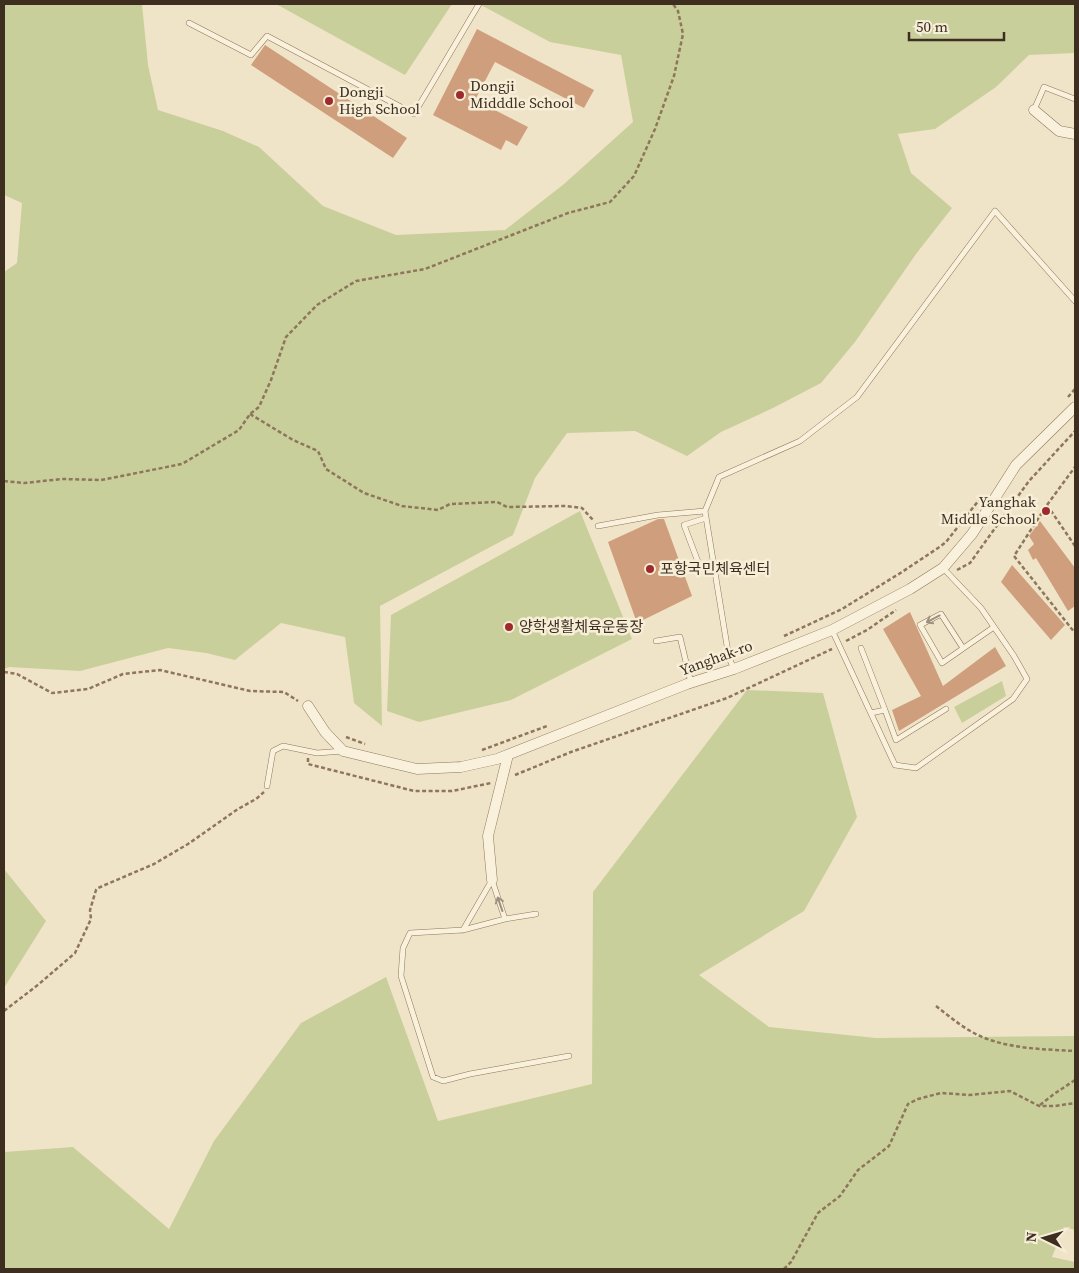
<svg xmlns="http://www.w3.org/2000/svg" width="1079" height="1273" font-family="'Source Serif 4','Noto Sans KR',serif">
<rect width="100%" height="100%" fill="#f0e4c8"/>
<path fill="#c9cf9b" d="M4,4H142L148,65L158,110L223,131L259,147L323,206L396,235L505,230L564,184L633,122L621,55L550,42L479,4H1075V53L1029,55L996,87L935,129L898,134L911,173L952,208L916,254L855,342L821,383L773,408L721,432L687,456L635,431L567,433L535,478L513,535L380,606L382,726L354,703L345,637L281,623L235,660L206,653L168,648L80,671L9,667L4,669V272L17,263L22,203L4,195Z
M276,4H452L405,75Z
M580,511L632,639L511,700L419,722L387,711L391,615Z
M1002,681L1006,696L962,723L954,707Z
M747,690L823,693L857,817L804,911L699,975L769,1027L876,1038L1075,1036V1230L1064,1227L1052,1257L1075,1262V1269H4V1152L73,1147L169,1229L214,1141L301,1023L386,977L438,1121L592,1084L593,892Z
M4,869L46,921L4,988Z"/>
<path fill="#cf9f7d" d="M477,29L594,90L584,108L495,62L475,100L528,127L517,146L506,140L501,150L433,115Z
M265,45L407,138L393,158L251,65Z
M658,519H664L692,596L637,623L608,542Z
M1040,521L1075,568V606L1068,611L1036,558L1033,560L1028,550L1034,544L1029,536Z
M1012,565L1065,625L1051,640L1001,582Z
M910,612L943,686L995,647L1006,666L899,731L892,710L921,696L883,629Z"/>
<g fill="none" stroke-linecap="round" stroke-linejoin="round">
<g stroke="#8d765c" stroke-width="6">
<path id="lane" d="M189,23L251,55L267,36L414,114L479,4
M1034,110L1044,87L1075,99
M598,526L658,515L705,511
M700,567L684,525L706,518
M832,630L895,765L916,768L1013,699L1027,679L1014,656L981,608L943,568
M656,641L680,637L691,683
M861,648L885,710L871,713
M963,648L941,614L920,625L942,663L994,627
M734,669L729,658L705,511L719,477L800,441L857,397L995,211L1075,301
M885,710L896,740L946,709
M267,786L273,751L283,746L317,753L343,751
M492,880L505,919L463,930L410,933L403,948L401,976L433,1077L443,1081L470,1074L569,1056
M505,919L536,914
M463,930L492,880"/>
</g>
<g stroke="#8d765c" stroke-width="11">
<path id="street" d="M1034,110L1059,131L1075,134
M308,706L325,732L343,751L417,769L461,767L497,759L687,684L734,669L832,630L910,589L943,568L972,534L1016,465L1075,407
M492,880L488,836L508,755"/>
</g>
<path stroke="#8d765c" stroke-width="2.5" stroke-dasharray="4 2.5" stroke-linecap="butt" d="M1068,397L1075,389
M250,414L293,440L318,451L326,469L364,493L402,506L438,510L450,504L497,502L507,507L566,506L582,508L593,520
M4,481L24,483L62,479L101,480L182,464L239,430L250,414L259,407L271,380L286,337L317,305L356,281L425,269L568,213L610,202L634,176L655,129L674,76L683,34L678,11L673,4
M1047,505L1075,467
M1075,546L1047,505L1014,556L1075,633
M957,570L970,563L1029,481L1075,431
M784,636L842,609L902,572L941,546L946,542L979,500
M846,641L867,630L896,610
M4,672L17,674L52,693L88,689L123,674L160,670L250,691L284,692L298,701
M346,737L365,744
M482,750L547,726
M308,758V764L414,791H452L491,783
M515,775L571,752L727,698L832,649
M936,1006C946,1014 956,1022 967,1029C998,1049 1040,1049 1075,1051
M4,1011L39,984L75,953L91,919L90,910L96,890L98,888L154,864L188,844L238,809L256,799L264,792
M1040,1105L1054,1094L1075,1080
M784,1269L791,1262L818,1213L840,1196L858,1170L889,1146L908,1104L918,1099L941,1093L969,1095L1010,1091L1039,1106H1055L1075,1103"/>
<use href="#lane" stroke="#faf1dc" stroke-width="5"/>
<use href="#street" stroke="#faf1dc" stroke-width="10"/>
</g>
<defs><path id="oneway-shaft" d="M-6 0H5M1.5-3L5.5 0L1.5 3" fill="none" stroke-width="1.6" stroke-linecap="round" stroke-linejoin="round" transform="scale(1.25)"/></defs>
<g stroke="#9c907e">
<use href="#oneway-shaft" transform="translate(933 619) rotate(152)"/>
<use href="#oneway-shaft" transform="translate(500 904) rotate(-109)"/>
</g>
<g fill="#9e2a2b" stroke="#f7eed8" stroke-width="2">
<circle cx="460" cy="95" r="5"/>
<circle cx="329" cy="101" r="5"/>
<circle cx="1046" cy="511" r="5"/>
<circle cx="650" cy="569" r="5"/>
<circle cx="509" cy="627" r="5"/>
</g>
<g text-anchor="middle" stroke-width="5" stroke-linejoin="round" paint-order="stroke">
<g font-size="15" fill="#3d2e20" stroke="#f7eed8" text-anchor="start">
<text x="470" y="91">Dongji<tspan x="470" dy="17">Midddle School</tspan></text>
<text x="339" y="97">Dongji<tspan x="339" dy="17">High School</tspan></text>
<text x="1036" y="507" text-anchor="end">Yanghak<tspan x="1036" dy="17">Middle School</tspan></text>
<text x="660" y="574">포항국민체육센터</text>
<text x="519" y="632">양학생활체육운동장</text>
</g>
<g font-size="15" fill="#3d2e20" stroke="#f7eed8">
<text transform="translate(716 658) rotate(-20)" y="5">Yanghak-ro</text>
</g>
</g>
<rect width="1079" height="1273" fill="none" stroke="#3d2e20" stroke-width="10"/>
<g transform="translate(1044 1238) rotate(275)" stroke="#f7eed8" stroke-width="4" paint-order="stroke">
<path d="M0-4L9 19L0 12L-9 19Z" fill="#3d2e20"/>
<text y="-8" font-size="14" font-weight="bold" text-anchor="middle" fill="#3d2e20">N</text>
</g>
<path d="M909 32v8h95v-8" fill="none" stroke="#3d2e20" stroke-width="2.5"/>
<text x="916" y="32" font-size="15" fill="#3d2e20" stroke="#f7eed8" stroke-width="4" paint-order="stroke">50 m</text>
</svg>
